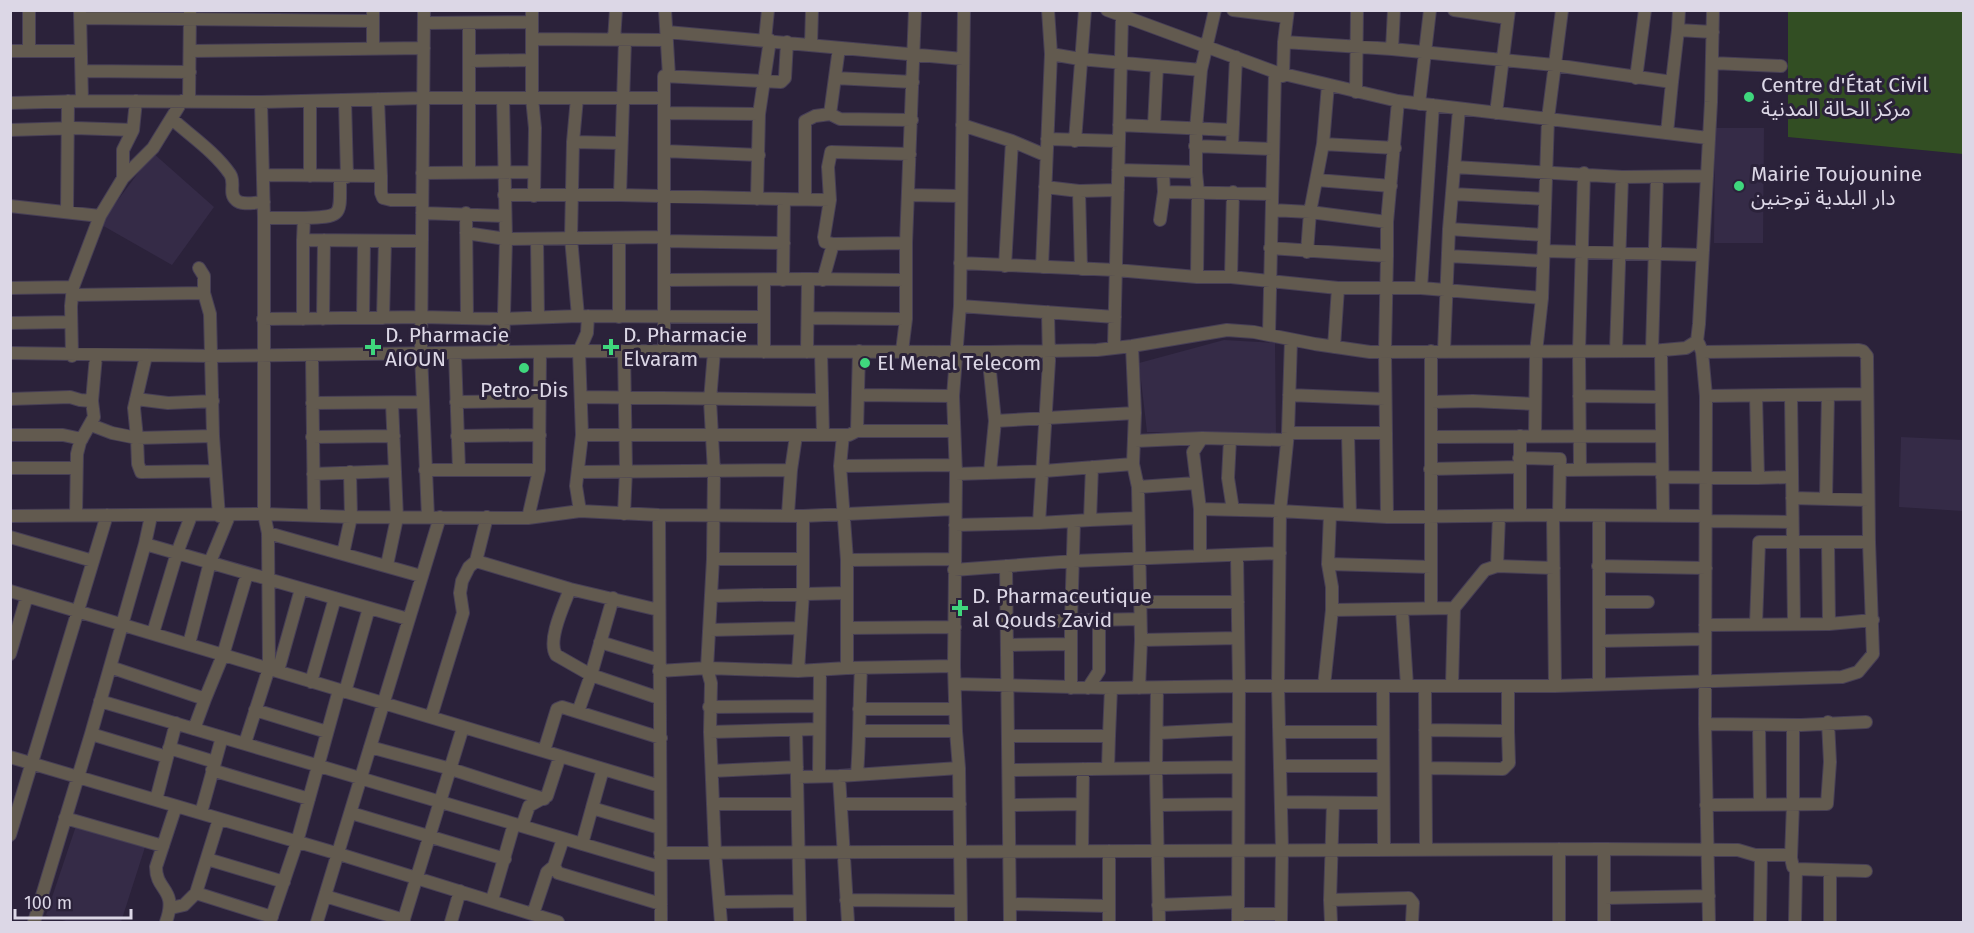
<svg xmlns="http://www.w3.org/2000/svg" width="1974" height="933" font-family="'Fira Sans','Noto Sans Arabic',sans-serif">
<rect width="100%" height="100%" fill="#2b223a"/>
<path fill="#352b47" d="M1715,128H1764L1763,243H1714Z
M153,153L214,207L172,265L100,224Z
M1224,340L1275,343L1276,435L1147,432L1139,363Z
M1901,437L1963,440V511L1899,507Z
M77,823L147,841L121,922H69L46,915Z"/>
<path fill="#324e23" d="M1788,11H1963V154L1788,137Z"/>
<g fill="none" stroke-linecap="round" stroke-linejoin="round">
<g stroke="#473f56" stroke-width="14">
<path id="minor" d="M29,10V51
M424,10L421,354L428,517
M532,10V98L535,128L534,196
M665,10L669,76
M1107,10L1275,72L1269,334
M1233,10L1287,17
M1454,10L1508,18
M80,12L82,101
M80,18L373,21
M424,23L532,22
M469,23V173
M1678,30L1679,10
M667,32L963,59
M532,39L667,40
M614,40L616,10
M765,40L768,10
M1284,42L1392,49L1554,65L1672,82L1678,30L1713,32
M811,45L812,10
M839,48L830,114L840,119L912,120
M373,49V10
M1392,49L1394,10
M10,51H81
M190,51L424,48
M1051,54L1080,59L1201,70
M469,61L532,60
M1712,63L1781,66
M82,71L190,72
M1275,72L1398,101L1708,138
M1283,76L1284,42L1288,10
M835,78L913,82
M1636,78L1645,10
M1356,92L1357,10
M503,98L506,239L503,352
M577,98L573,142L571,238L578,316
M345,100L347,177
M189,101L190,10
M310,101V176
M10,103L82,101L261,102L423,98H664
M1419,104L1430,10
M664,113L759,114
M1496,113L1509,10
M172,119C191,136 216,153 230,174C236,183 228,193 236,200C242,206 256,202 264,202
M962,125L1012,141L1045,155
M1119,125L1232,130
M1154,126L1157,66
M10,130L74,128L133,130L123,150V178L100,216L73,287L71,306L72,356
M133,130L136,101
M1667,133L1672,82
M1047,139L1119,141
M1075,141L1085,10
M573,142L620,143
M1323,144L1395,148
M1195,146L1273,149
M1232,147L1236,57
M664,151L759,155
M1454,167L1622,177L1706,176
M1118,170L1196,172
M422,173L534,172
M263,175L381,176L378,99
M381,176V193L383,198L391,200H422
M123,178L153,148L182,101
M1317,180L1391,186
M1045,187L1079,191L1118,190
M1079,191L1081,269
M1164,192L1272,194
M1453,194L1545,199
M504,195H620L830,200
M620,195L625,40
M908,195L960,196
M757,199L759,114L770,40
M805,199V121L815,116L830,114
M10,206L100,216
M1272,210L1310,212L1387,222
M67,212L68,101
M422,213L504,216
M466,213L467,318
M264,218H304L303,240
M304,218C344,217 340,216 340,177
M1160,220L1164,192L1163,172
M1449,229L1544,235
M466,233L506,239L664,237
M619,238V317
M537,239L538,317
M664,241L784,243
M906,243L833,244L825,242L824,237L830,200L828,167L831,152L910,154
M1270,248L1387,256V222L1398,101
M1544,251L1702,255
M1307,252L1310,212L1323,144L1328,85
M1387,256L1385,351L1387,517
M1448,256L1543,261
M960,263L1116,270L1197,277H1231L1338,288H1421L1542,298
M1005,266L1012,141
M1042,267L1051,54L1048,10
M199,268L204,276V293
M1197,277L1198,192L1196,172V129L1201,70L1215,10
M1231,277L1233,192
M808,279L906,280
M664,280L808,279L807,352
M764,280V352
M783,280L784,199
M823,280L833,244
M10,288L73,287
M1421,288L1433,105
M72,295L204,293L210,314L213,436L219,516
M960,306L1115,317
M363,318L364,241
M383,318L385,241
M808,318L906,319
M263,319L422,317L503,319L578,316L763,317
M303,319V240L422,241
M323,319L324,240
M10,323L71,322
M1699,344L1702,352L1706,396L1705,724L1709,922
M1132,346L1135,413L1133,464L1138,487L1141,640L1139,688
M1114,347L1122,16
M1334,347L1338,288
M624,351L626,470L624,514
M664,351V76L781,82L785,78L787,42
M902,351L906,319V243L915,10
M1431,351V608
M1444,351L1449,229L1459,109
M1616,351L1622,177
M1652,351L1657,177
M1661,351L1663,516
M714,352L710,400L714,472L713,559L707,668L711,683L710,732L715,852L721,922
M821,352L823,435
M988,352L995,421L990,472
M10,353L213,356L574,351L988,352L1097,350L1132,346L1227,330L1254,332L1315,344L1370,352L1652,351L1686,348L1697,341L1699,324L1711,102L1713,10
M455,353L459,470
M146,356L134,408L137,438L213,436
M312,356L314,515
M858,395L953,396
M1289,395L1385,399
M1791,395L1794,624
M1579,396L1661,397
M1706,396L1867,394
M581,397L822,400
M10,399L70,397L80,400L92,401
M136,399L168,403L213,401
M456,402L539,401
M1431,402L1473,401L1535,404
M312,403L423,402
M995,421L1135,413
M91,425L112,433L137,438L138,464L141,472L215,471
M857,431H954
M1288,433H1385
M1348,434L1350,515
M10,435H63L82,439
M582,435H849L857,431L859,351
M843,435L840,466L847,560V668
M457,436L540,435
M1520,436V515
M1535,436L1536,352L1542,298L1548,118L1562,10
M312,437L394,436
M1431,437L1661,436
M1230,439L1228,478L1233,510
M1135,441L1202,438L1286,440
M1519,458L1560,459L1559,515
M840,466L955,465
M10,468H76
M1430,469L1519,467
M1580,469L1579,351L1584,173
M425,470H539
M1560,470L1662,469
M579,472L791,470
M313,474L395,471
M956,474L1044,471L1133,464
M1662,477L1758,478L1756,396
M1758,478L1791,477
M1138,487L1196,483
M1792,498L1868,500
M1826,498L1828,395
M1200,509L1280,511L1387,517L1553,515L1706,516
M580,511L576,486L582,435L579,351L587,333L588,316
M788,514L791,470L796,436
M76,515L77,454L80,442L94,417L92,401L96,356
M659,515L661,922
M1553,515L1555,686
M10,516L264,514L351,517L528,518L580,511L659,515L803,516L955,509
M1599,516V685
M528,518L539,470L540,352
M1090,520L1138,518
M1706,521L1792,522
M1039,523L1049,361L1048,312
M955,525L1039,523L1090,520L1092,467
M268,533L421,576
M10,537L93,561
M1828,542L1829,624
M145,544L408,619
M343,554L351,517L350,472
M1200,556V509L1193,452L1202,438
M1237,556L1239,686L1238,922
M713,559H803
M847,560L955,559
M476,561L570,589L659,610
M1328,564L1431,567
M387,565L397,518L392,403
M1006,566L1010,922
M1497,566L1499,516
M1598,566L1706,568
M954,570L1074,561L1280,553
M570,589C564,605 547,640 556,655L591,675L659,698
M10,591L660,786
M712,596L847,593
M1140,602H1238
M1599,602H1648
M1454,608L1485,570L1497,566L1554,568
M1402,609L1407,686
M1332,610L1454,608L1452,686
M1008,622L1140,619
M1756,624L1759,542H1869
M1705,625L1829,624L1873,620
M847,628L955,627
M709,630L800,628
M153,633L177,553L191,516
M1141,640L1238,638
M1599,641L1705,639
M600,642L659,660
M189,644L210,562L229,516
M1008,645L1071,644
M10,654L27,596
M110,667L205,699
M278,671L301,589
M659,671L707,668L798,671L847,668L954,666
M798,671L803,593V516
M311,682L335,598
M956,684L1111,688L1239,686H1555L1842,677L1858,672L1873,654L1869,542L1867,356L1863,351L1859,350L1702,352
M1324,686L1332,610V587L1328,564L1330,514
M1383,686L1384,849
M1425,686L1426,849
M1071,688V621L1074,521
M1088,688L1099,671V620
M1157,688L1156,769L1159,922
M345,692L369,608
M100,701L660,867
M709,707L819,706
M859,709H955
M255,710L327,732
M578,712L591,675L613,598
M431,717L463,613L460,593L462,581L469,567L476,561L487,517
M1705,724L1801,725L1866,722
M1759,725L1760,804
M1793,725V804L1791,858L1793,867L1796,869L1795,922
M194,729L205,699L223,655L247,574
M796,730L800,922
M1425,730L1508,731V686
M860,731H956
M710,732L819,729
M1280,732H1383
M1157,733L1238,729
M91,734L167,757
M1009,736H1109L1108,769
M1109,736L1111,688
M245,743L269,668L268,533L264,514V218L261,102
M370,747L451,769L544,799
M169,748L215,762
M544,751L557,709L562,707L661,738
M10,757L339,854L558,922
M1280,766H1383
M1426,768L1503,769L1509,763L1508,731
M603,769L592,808L660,828
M212,770L309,799
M1009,770L1238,767
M712,771L797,767
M857,774C860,738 859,704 861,668
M819,776L820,670
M839,776L848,922
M797,777L839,776L959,768
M156,800L176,723
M1281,802L1383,803
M713,804H797
M841,804H960
M1010,805L1082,804
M1157,805L1238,804
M1706,805L1827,804L1830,762L1828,722
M201,813L222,737
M351,813L505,859
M65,818L163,846
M522,826L529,806L547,796L560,756
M10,835L107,515
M563,839L554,866L558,873L661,904
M582,844L592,808
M1559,849V922
M1604,849V922
M1082,851L1083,769
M1109,851V922
M660,853L1604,849L1738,850L1755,855H1791
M207,859L284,882
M1796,869L1866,871
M1830,871V922
M196,893L272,917
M325,896L404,920
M1604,898L1709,896
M492,900L514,824
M846,900L960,901
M1330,900L1409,898L1413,903L1412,922
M720,902L799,901
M1010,904L1109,906
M1158,905L1238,902
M171,908L184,905L196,893L219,819
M533,914L547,872L554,866
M1238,914H1281
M34,922L91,734L145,544L151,516
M166,922C178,888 156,892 156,867L176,806
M270,922L297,842L339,690
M317,922L440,517
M403,922L463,727
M451,922L460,891
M961,922L959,768L956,731L954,666L956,474L953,396L960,306L964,10
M1281,922L1282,849L1278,686L1280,511L1288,433L1291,340
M1331,922L1330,900L1333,803
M1760,922L1761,855"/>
</g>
<use href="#minor" stroke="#625a4f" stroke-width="12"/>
</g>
<g fill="#3fd77d" stroke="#2b223a" stroke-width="2">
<circle cx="1749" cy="97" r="6"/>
<circle cx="1739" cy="186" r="6"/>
<path d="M370 338h6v6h6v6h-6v6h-6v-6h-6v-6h6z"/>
<path d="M608 338h6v6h6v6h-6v6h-6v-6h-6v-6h6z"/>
<circle cx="865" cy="363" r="6"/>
<circle cx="524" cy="368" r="6"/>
<path d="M957 599h6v6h6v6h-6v6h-6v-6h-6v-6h6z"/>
</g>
<g text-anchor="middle" stroke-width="6" stroke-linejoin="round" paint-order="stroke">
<g font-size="21" fill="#dcd7e6" stroke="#2b223a" text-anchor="start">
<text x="1761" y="92">Centre d'État Civil<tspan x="1761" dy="24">مركز الحالة المدنية</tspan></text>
<text x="1751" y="181">Mairie Toujounine<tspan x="1751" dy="24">دار البلدية توجنين</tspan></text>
<text x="385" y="342">D. Pharmacie<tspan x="385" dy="24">AIOUN</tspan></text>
<text x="623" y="342">D. Pharmacie<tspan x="623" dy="24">Elvaram</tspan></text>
<text x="877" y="370">El Menal Telecom</text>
<text x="524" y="397" text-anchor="middle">Petro-Dis</text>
<text x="972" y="603">D. Pharmaceutique<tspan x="972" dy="24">al Qouds Zavid</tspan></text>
</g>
</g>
<rect width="1974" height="933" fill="none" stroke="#dcd7e6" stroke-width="24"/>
<path d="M15 909v9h116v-9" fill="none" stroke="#dcd7e6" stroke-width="3"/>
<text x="24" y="909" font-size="18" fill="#dcd7e6" stroke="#2b223a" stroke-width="4.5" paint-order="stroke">100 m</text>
</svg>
